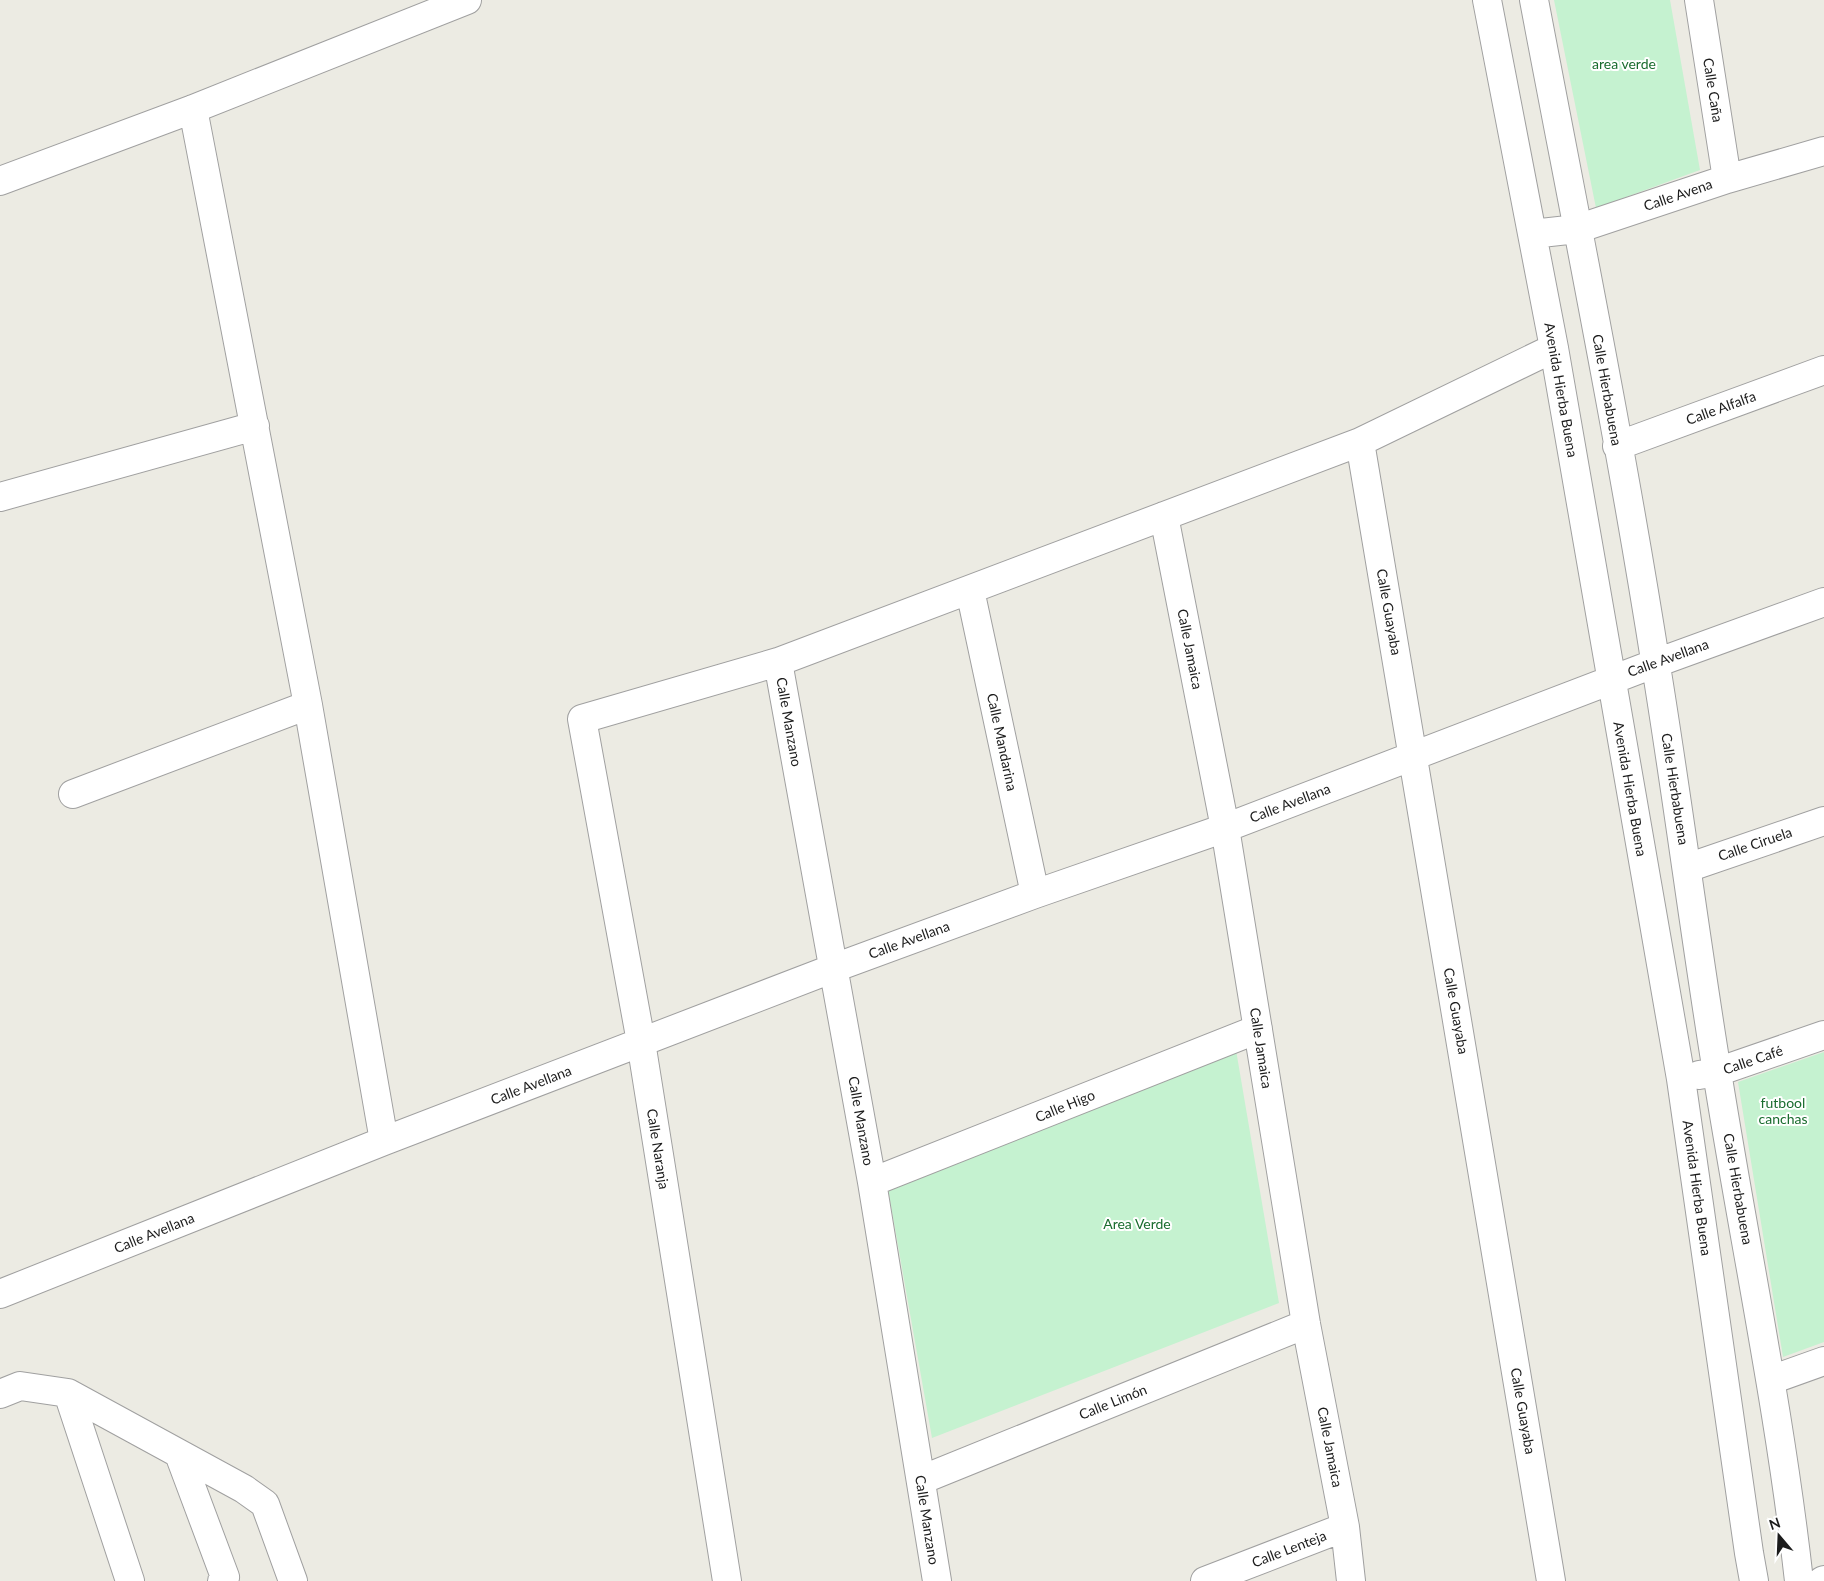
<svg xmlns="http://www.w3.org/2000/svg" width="1824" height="1581" font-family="Lato,sans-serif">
<rect width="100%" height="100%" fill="#ecebe3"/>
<path fill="#c5f2d0" d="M1554,0H1670L1700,170L1596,208Z
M1236,1050L1279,1303L932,1438L888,1189Z
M1824,1052V1342L1783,1357L1738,1082Z"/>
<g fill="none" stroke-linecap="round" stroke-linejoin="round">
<g stroke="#a0a0a0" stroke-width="30">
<path id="minor" d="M1487,0L1554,348L1681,1079L1749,1553L1754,1581
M1534,0C1576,222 1621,443 1656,666C1678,801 1695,937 1717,1072C1744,1242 1780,1410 1799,1581
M1699,0L1727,179
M193,109L308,705L384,1141
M0,181L193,109L467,0
M1532,234L1577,229L1727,179L1824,151
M1360,442L1551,1581
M1617,446L1824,370
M0,497L255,426
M1164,516L1225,828L1306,1324L1345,1527L1351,1581
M970,590L1035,894
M778,662L872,1182L937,1581
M73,794L308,705
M1687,868L1824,821
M1699,1075L1717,1072L1824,1035
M872,1182L1258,1029
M0,1294L384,1141L834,968L1035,894L1225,828L1656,663L1824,602
M1771,1380L1824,1361
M68,1393L130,1581
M0,1394L20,1386L68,1393L244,1489L265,1504L293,1581
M179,1454L225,1577L222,1581
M921,1480L1306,1324
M727,1581L641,1042L582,719L778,662L1360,442L1554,348
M1205,1581L1345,1527
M1822,1581L1824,1580"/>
</g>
<use href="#minor" stroke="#fff" stroke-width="28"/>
</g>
<g text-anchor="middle" stroke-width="4" stroke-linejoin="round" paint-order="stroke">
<g font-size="14" fill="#196c2e" stroke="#fff">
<text x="1624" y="69">area verde</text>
<text x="1783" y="1108">futbool<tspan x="1783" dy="16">canchas</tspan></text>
<text x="1137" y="1229">Area Verde</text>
</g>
<g font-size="14" fill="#1c1c1c" stroke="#fff">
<text transform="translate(1713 90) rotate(81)" y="5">Calle Caña</text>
<text transform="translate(1678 195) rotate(-19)" y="5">Calle Avena</text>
<text transform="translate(1561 390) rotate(80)" y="5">Avenida Hierba Buena</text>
<text transform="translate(1607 390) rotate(80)" y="5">Calle Hierbabuena</text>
<text transform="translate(1721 408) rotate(-20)" y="5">Calle Alfalfa</text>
<text transform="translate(1389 612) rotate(80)" y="5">Calle Guayaba</text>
<text transform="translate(1190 649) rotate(79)" y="5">Calle Jamaica</text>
<text transform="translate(1668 658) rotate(-20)" y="5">Calle Avellana</text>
<text transform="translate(789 722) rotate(80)" y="5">Calle Manzano</text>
<text transform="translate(1002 742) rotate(78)" y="5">Calle Mandarina</text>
<text transform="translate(1630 789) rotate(80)" y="5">Avenida Hierba Buena</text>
<text transform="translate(1675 789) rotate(81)" y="5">Calle Hierbabuena</text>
<text transform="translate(1290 803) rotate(-21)" y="5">Calle Avellana</text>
<text transform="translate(1755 844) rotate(-19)" y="5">Calle Ciruela</text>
<text transform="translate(909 940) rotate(-20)" y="5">Calle Avellana</text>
<text transform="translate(1456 1011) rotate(80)" y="5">Calle Guayaba</text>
<text transform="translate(1261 1048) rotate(81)" y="5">Calle Jamaica</text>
<text transform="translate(1753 1060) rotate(-19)" y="5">Calle Café</text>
<text transform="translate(531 1085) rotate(-21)" y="5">Calle Avellana</text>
<text transform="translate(1065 1106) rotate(-22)" y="5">Calle Higo</text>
<text transform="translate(861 1121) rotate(80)" y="5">Calle Manzano</text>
<text transform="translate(658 1149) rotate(81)" y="5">Calle Naranja</text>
<text transform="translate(1697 1188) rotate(82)" y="5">Avenida Hierba Buena</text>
<text transform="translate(1738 1189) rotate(80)" y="5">Calle Hierbabuena</text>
<text transform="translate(154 1233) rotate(-22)" y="5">Calle Avellana</text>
<text transform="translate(1113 1402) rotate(-22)" y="5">Calle Limón</text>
<text transform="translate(1523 1411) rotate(80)" y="5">Calle Guayaba</text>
<text transform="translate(1330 1447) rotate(79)" y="5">Calle Jamaica</text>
<text transform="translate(927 1520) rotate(81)" y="5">Calle Manzano</text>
<text transform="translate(1289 1549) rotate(-21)" y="5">Calle Lenteja</text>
</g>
</g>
<g transform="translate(1779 1536) rotate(341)" stroke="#ffffff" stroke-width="4" paint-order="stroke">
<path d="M0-4L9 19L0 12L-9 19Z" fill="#1c1c1c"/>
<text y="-8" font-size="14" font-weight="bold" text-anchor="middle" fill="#1c1c1c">N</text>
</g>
</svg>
